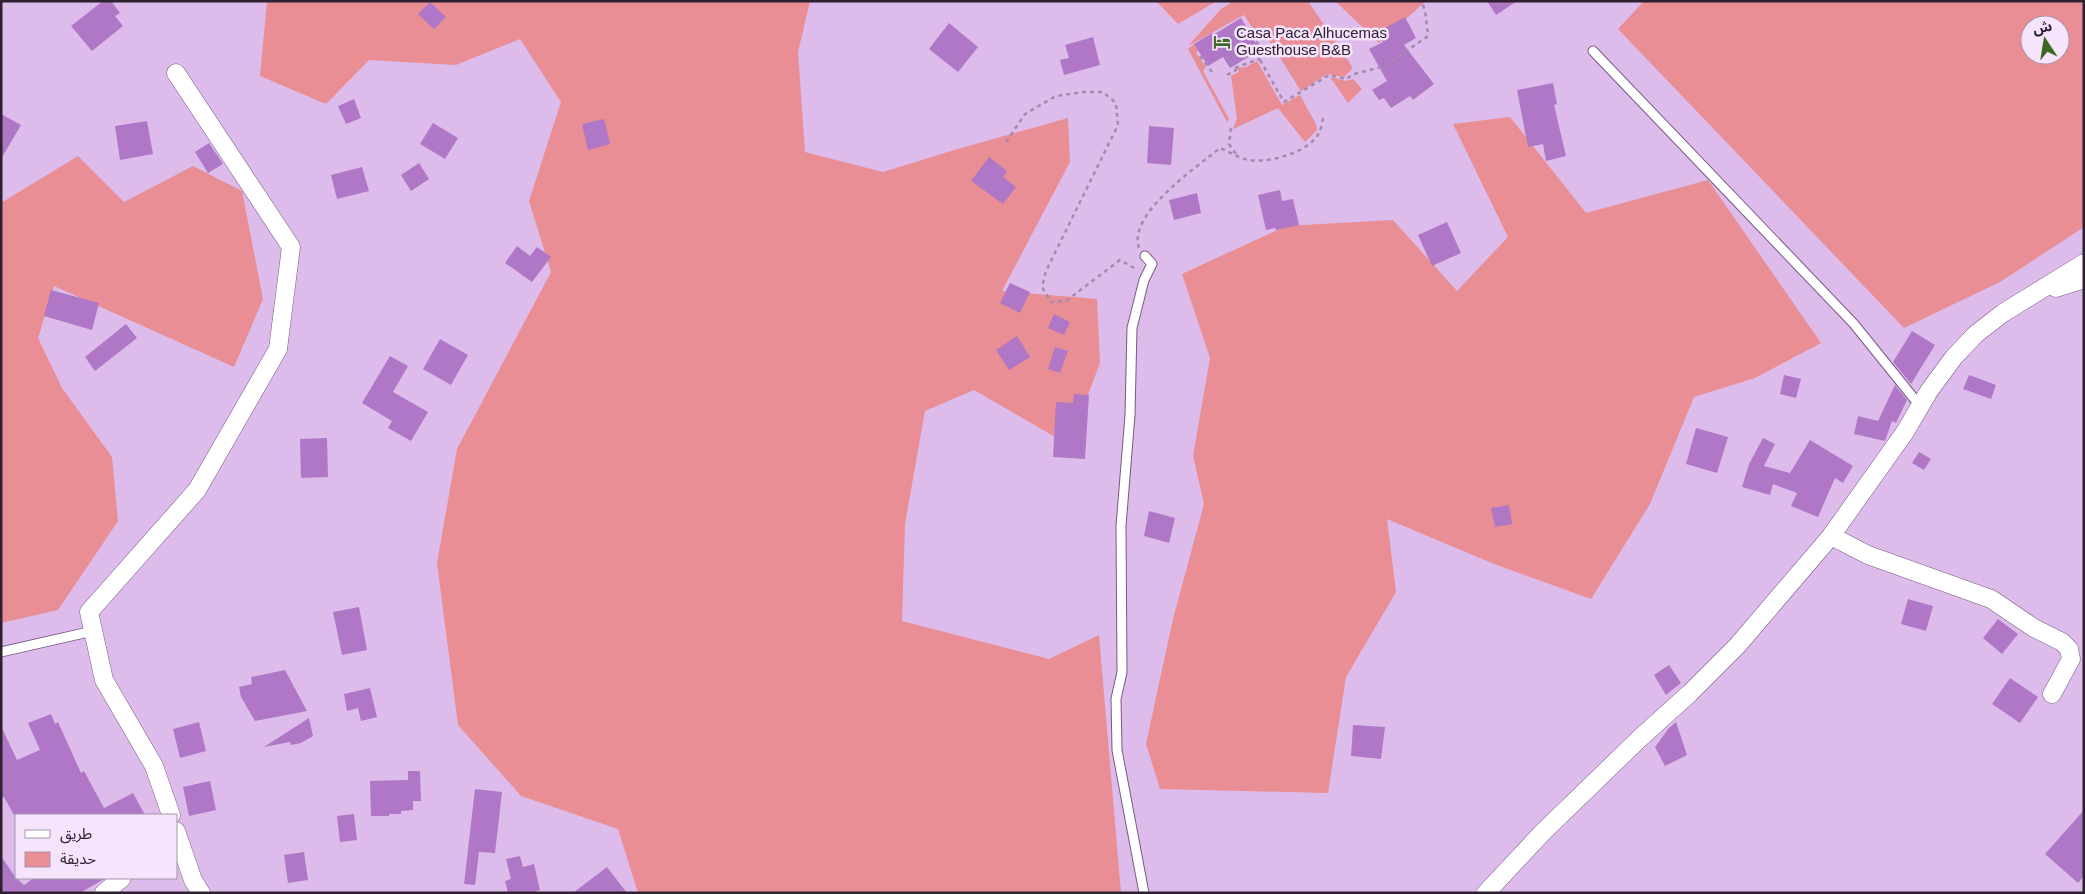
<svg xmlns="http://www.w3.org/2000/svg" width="2085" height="894" font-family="Helvetica,'Noto Sans Arabic',sans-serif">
<rect width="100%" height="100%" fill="#ddbceb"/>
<path fill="#e88e94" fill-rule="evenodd" d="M267,1H810L798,52L805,152L883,172L951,151L1068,118L1070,162L1002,291L1097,299L1100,363L1069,445L974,390L925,411L905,524L902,621L1049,659L1099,635L1121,893H638L618,829L521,796L458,725L437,563L457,449L551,272L529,201L561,102L520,39L456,65L369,60L326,104L260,76Z
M1156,1H1217L1178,24Z
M1234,1H1308L1351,65L1352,69L1344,77L1327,74L1301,91L1262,29L1254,30L1244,15L1188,46L1221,9Z
M1335,1H1426L1379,43Z
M1644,1H2084V227L2000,282L1904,328L1618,29ZM2030,25H2060V55H2030Z
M1194,44L1198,51L1196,53L1206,67L1203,71L1229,119L1227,122L1188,49Z
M1257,61L1282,105L1300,95L1316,124L1317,130L1305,142L1278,108L1233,129L1237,119L1231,76L1239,72L1237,68L1246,67Z
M1330,77L1346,81L1353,79L1362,89L1348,103Z
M1510,117L1586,213L1708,180L1821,343L1755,378L1694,397L1650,504L1591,599L1494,564L1387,519L1396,592L1346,677L1328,793L1160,789L1146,744L1173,619L1204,504L1193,456L1210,358L1182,274L1286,226L1393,220L1457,291L1508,237L1453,124Z
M78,156L124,202L193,166L242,191L263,299L234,367L54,286L38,338L62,388L112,457L118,521L58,610L1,623V203Z"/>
<path fill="#b077c7" d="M103,1H111L120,13L115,16L123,26L92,51L71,26Z
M1487,1H1517L1496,15Z
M430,2L446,17L434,29L418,14Z
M1405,17L1416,38L1404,45L1434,84L1413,100L1410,96L1391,108L1384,98L1379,100L1372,90L1387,81L1369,49L1383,42L1378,32Z
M1241,18L1260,50L1230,68L1223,57L1208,66L1194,44L1212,33L1213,35Z
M949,23L978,47L958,72L929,49Z
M1093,37L1100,65L1064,75L1060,60L1069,58L1065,45Z
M1553,83L1557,104L1554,105L1566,156L1546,161L1543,144L1528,147L1517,90Z
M354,99L361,118L346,124L338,106Z
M1,114L21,125L1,159Z
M604,119L610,144L588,150L582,124Z
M147,121L153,154L120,160L115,126Z
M433,123L458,138L445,159L420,144Z
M1149,126L1174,128L1171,165L1147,163Z
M209,143L223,164L208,173L195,152Z
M989,157L1007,171L1003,177L1016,187L1003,204L971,181Z
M419,163L429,179L411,191L401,175Z
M362,167L369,191L337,199L331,175Z
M1280,190L1282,201L1293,199L1299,225L1276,230L1275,228L1266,230L1258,195Z
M1197,193L1201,213L1174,220L1169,200Z
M1447,222L1461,253L1432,266L1418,235Z
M517,246L530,256L537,247L551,257L532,282L505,263Z
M1010,283L1030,292L1020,313L1000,303Z
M51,290L99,303L92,330L44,316Z
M1054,314L1070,322L1064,335L1048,328Z
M126,324L137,338L95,371L85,357Z
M1912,331L1935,345L1911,384L1893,362Z
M1017,336L1030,357L1009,370L996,350Z
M440,339L468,355L451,385L423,369Z
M1055,347L1068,351L1060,373L1048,369Z
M390,356L408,366L393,392L428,412L411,441L388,428L392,421L362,403Z
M1784,375L1801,379L1796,398L1780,394Z
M1969,375L1996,385L1991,399L1963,389Z
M1895,385L1907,400L1896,423L1892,421L1885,441L1854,434L1858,416L1878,421Z
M1074,394L1089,395L1085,459L1053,457L1056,402L1073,403Z
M1696,428L1728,437L1717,473L1686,464Z
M327,438L328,477L301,478L300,439Z
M1763,438L1775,444L1764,466L1790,473L1810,440L1853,466L1843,483L1835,478L1818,517L1791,506L1797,493L1773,484L1770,495L1742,487L1749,464Z
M1919,452L1931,459L1924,470L1912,463Z
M1509,505L1512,524L1495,527L1491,508Z
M1149,511L1175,518L1169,543L1144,536Z
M1908,599L1933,606L1926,631L1901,624Z
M359,607L367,650L342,655L333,612Z
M1998,619L2018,634L2002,654L1983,638Z
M1669,665L1681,683L1666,695L1654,675Z
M285,670L307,711L255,721L241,697L239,687L252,684L251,677Z
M2010,678L2038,697L2020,723L1992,704Z
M370,688L377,717L361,721L358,708L347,711L344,694Z
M51,714L55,724L58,722L81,773L84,771L104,808L133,793L145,815H14L4,797L1,798V726L17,760L40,750L28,723Z
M309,718L313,736L301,743L291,745L290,742L264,747Z
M199,722L206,751L180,758L173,729Z
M1676,722L1687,755L1665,766L1655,747L1669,728Z
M1353,725L1385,727L1381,759L1351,756Z
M408,771H420L421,801H413V810L401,811V814H389V816H371L370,781L408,780Z
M210,781L216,810L189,816L183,787Z
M475,789L502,792L495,853L479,852L475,885L464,884Z
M2084,810V876L2078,883L2045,854Z
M354,814L357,840L340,842L337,816Z
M304,852L308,880L288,883L284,855Z
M1,856L16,878L24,885L34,878H106L80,893H1Z
M520,856L523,867L534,864L540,890L531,893H508L505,881L511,879L506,859Z
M607,867L627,893H573Z"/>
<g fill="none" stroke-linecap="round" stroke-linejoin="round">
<g stroke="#785a84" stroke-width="11">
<path id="lane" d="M1593,51L1854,324L1920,406
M1,652L93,631
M1144,893L1117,750L1116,699L1122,672L1121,526L1130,415L1132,328L1144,280L1152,264L1145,256"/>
</g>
<g stroke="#785a84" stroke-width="19">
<path id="street" d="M2056,288L2084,279
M1831,536L1868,555L1991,599L2034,628L2062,642L2069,649L2071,659L2052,694
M171,815L154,766L104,680L89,612L197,490L278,349L291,247L176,73
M176,831L193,880L201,893
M104,893L122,878
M1486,893L1542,833L1639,739L1690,693L1737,646L1831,536L1905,432L1929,391L1954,357L1976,334L2003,313L2084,263"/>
</g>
<path stroke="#a48aaf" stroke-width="2.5" stroke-dasharray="4 4" stroke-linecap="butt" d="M1200,56L1212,72
M1260,60L1284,102L1329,75L1346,79L1354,74L1385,66L1428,36L1425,10L1421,1
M1235,68L1259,59L1260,60L1256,54L1262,50L1248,28
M1227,75L1236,70L1228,57
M1231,128L1229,144L1236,154
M1006,142L1025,114L1056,96L1084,92H1103L1116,103L1118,125L1046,271L1042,287L1051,302L1066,301L1120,260L1136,269
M1139,248C1127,214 1197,167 1220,148C1228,151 1237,157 1245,159C1265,165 1309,153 1319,133C1321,129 1322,123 1323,118"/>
<use href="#lane" stroke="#fff" stroke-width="9"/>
<use href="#street" stroke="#fff" stroke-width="18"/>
</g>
<defs>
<g id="hotel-bare" transform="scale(1.35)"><path d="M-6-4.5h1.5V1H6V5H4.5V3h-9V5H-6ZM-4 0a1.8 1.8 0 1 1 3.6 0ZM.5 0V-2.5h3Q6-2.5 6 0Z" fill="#3d6824" stroke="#f5e4fc" stroke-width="2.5" paint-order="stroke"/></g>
</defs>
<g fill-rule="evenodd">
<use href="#hotel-bare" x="1222" y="42"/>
</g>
<g text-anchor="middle" stroke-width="5" stroke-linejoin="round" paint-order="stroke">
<g font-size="15" fill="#2c2031" stroke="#f5e4fc" text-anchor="start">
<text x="1236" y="38">Casa Paca Alhucemas<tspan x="1236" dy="17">Guesthouse B&amp;B</tspan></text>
</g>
</g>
<rect width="2085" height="894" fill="none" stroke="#2c2031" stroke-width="5"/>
<rect x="15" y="814" width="162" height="65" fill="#f5e4fc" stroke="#a596ab"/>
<rect x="25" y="830" width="25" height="8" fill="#ffffff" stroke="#a596ab"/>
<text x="60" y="839" font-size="15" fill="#2c2031">طريق</text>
<rect x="25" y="852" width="25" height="15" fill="#e88e94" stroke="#a596ab"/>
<text x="60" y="864" font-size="15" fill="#2c2031">حديقة</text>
<g transform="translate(2045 40) rotate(348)"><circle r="24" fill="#f5e4fc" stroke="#a596ab"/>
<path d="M0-4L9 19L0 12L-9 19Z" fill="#3d6824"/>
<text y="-8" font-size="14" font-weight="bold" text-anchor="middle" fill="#2c2031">ش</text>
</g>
</svg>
